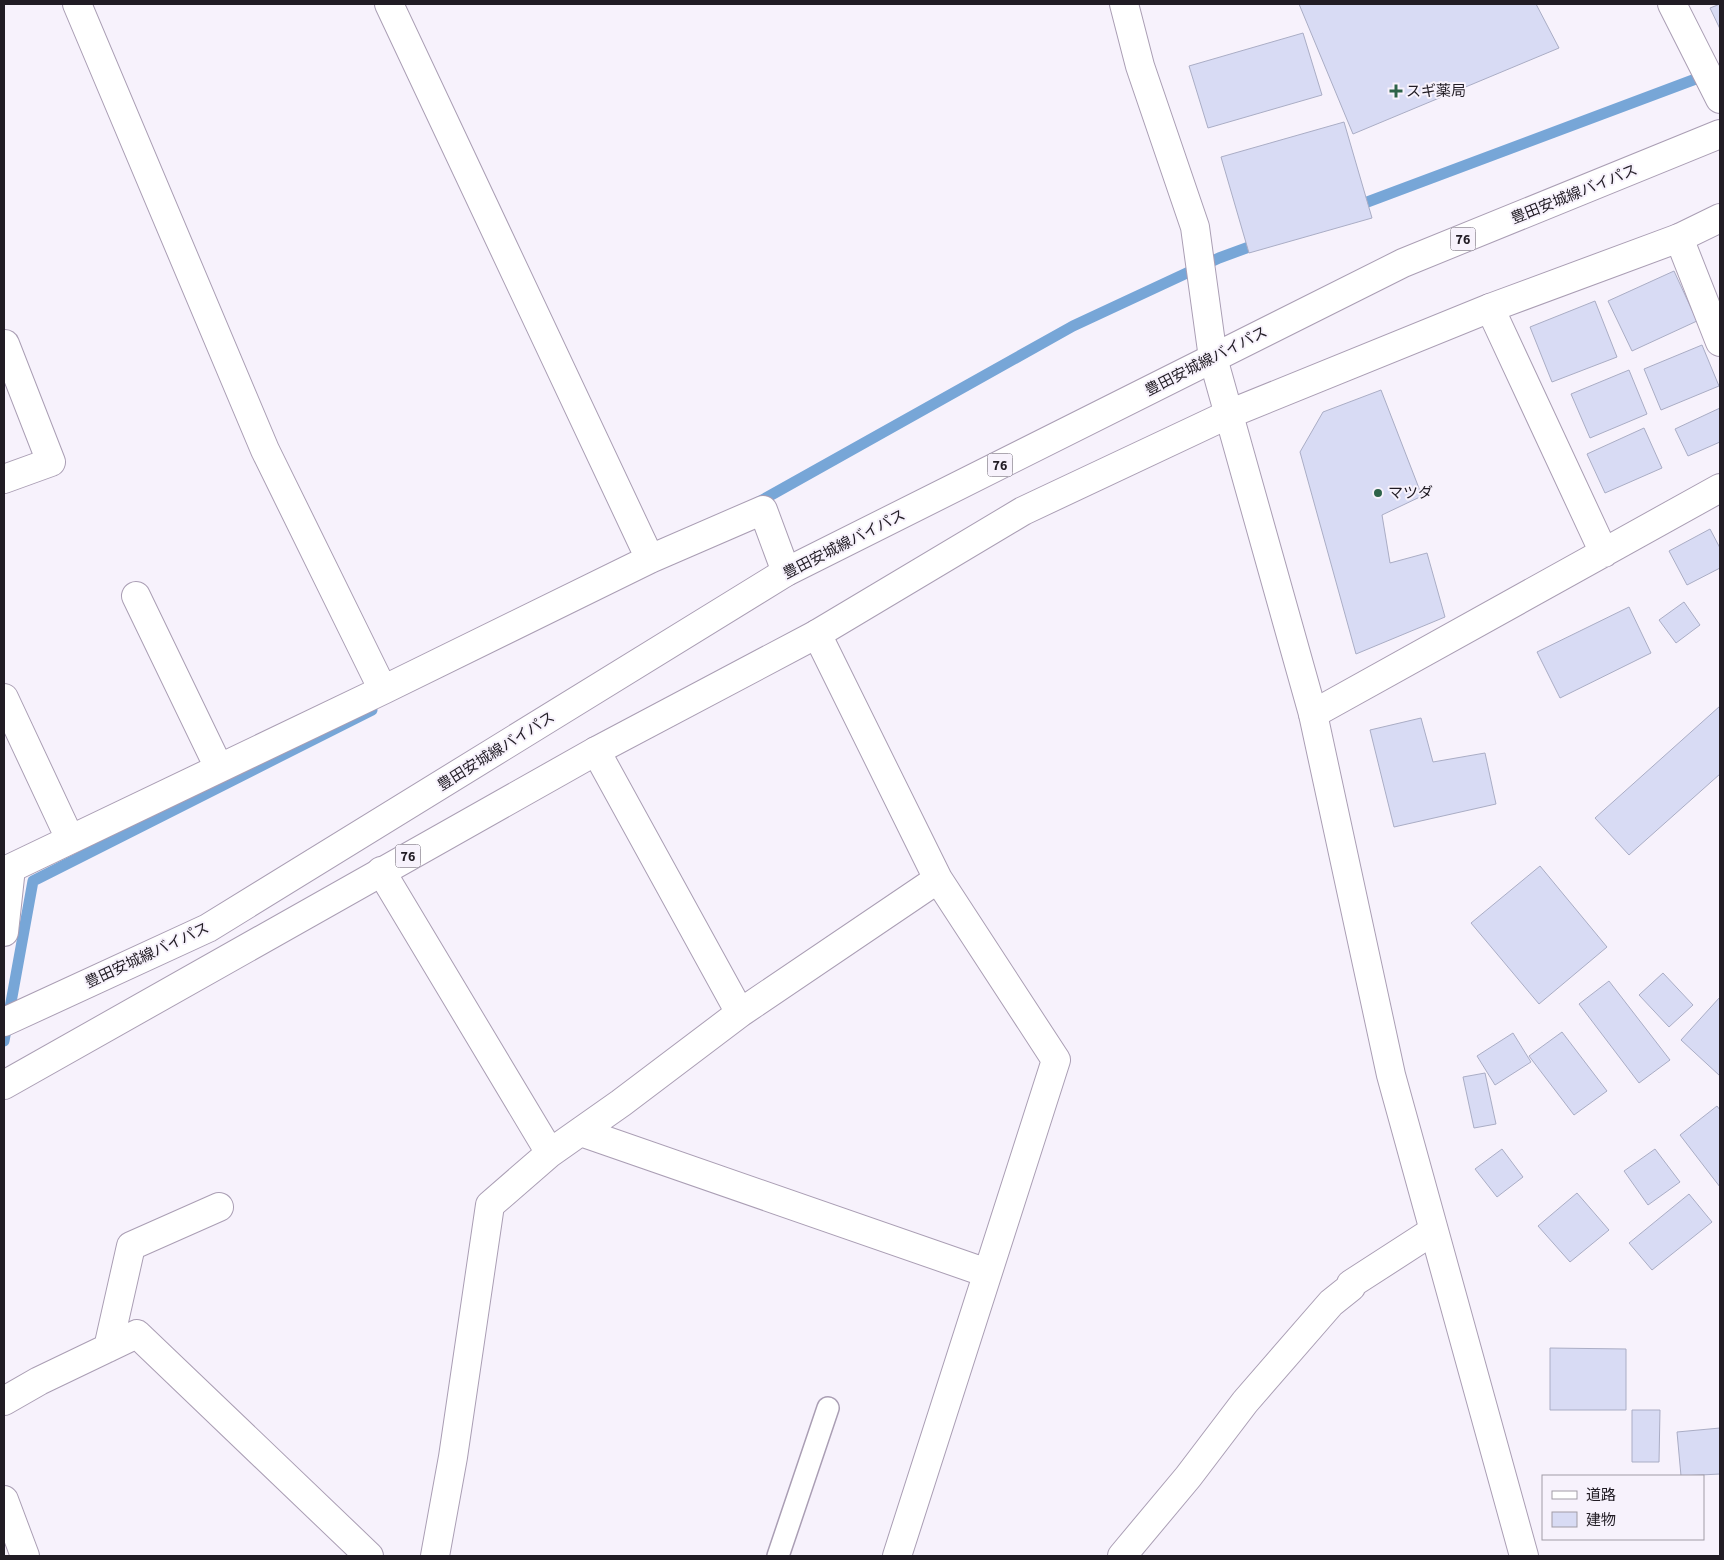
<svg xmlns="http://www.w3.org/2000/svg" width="1724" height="1560" font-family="'Source Sans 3','Noto Sans JP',sans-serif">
<rect width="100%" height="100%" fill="#f7f2fc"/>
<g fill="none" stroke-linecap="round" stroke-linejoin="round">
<path stroke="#77a6d7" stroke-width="11" d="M1354,207L1709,74
M755,504L1073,326L1219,258L1260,243
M4,1041L33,881L372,710"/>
</g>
<path fill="#d8dbf4" stroke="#aaadc5" d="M1299,4H1536L1559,48L1353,134Z
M1720,4V29L1710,8Z
M1303,33L1322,95L1208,128L1189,66Z
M1344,122L1372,218L1249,253L1221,157Z
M1674,271L1697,321L1632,351L1608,301Z
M1595,301L1617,357L1552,382L1530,327Z
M1702,345L1719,386L1661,410L1644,369Z
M1629,370L1647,414L1590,438L1571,394Z
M1381,390L1422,496L1382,515L1390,563L1427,553L1445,617L1356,654L1300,452L1323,412Z
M1720,408V442L1688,456L1675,429Z
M1644,428L1662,468L1605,493L1587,454Z
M1710,529L1720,548V568L1687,585L1669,551Z
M1684,602L1700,625L1676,643L1659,620Z
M1629,607L1651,653L1560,698L1537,652Z
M1720,706V774L1629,855L1595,818Z
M1421,718L1433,762L1485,753L1496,804L1394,827L1370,730Z
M1540,866L1607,947L1539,1004L1471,923Z
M1663,973L1693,1005L1669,1027L1639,995Z
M1609,981L1670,1060L1639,1083L1579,1004Z
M1720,997V1076L1681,1040Z
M1562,1032L1607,1091L1574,1115L1529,1056Z
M1513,1033L1531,1062L1495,1085L1477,1056Z
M1485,1073L1496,1124L1474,1128L1463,1077Z
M1717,1106L1720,1110V1187L1680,1135Z
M1502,1149L1523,1177L1497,1197L1475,1169Z
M1655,1149L1680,1182L1648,1205L1624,1171Z
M1577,1193L1609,1230L1570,1262L1538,1226Z
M1689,1194L1712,1222L1652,1270L1629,1243Z
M1550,1348L1626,1349V1410H1550Z
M1632,1410H1660L1659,1462H1632Z
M1720,1428V1474L1681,1476L1677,1432Z"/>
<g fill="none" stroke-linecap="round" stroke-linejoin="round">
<g stroke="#aa9eb4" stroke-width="24">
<path id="service" d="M778,1556L828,1408"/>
</g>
<g stroke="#aa9eb4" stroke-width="30">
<path id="minor" d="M77,4L265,450L383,690
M389,4L650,559
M1672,4L1720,99
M1679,238L1720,342
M1490,308L1604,553
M4,344H5L51,462L4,479
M136,596L219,768
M4,698L70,839
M1313,714L1720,488
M596,751L740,1013
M381,871L550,1153
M4,932L11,868L383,690L650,559L763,510L786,572
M581,1132L987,1273
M108,1348L131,1246L219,1207
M4,1401L39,1381L137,1334L369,1556
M4,1500L25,1556
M435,1556L453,1457L490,1205L550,1153L621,1103L740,1013L938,879L817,634
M897,1556L1056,1060L938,879
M1122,1556L1188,1477L1245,1402L1331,1303L1351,1287V1284L1433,1231"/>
</g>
<g stroke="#aa9eb4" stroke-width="30">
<path id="tertiary" d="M1124,4L1140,66L1195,227L1213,358L1313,714L1391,1075L1524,1556"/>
</g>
<g stroke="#aa9eb4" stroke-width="30">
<path id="primary" d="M4,1022L208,928L786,572L1403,263L1720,134
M4,1085L596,751L817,634L1023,511L1229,414L1490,308L1679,238L1720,218"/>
</g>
<use href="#service" stroke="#fff" stroke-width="21"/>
<use href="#minor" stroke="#fff" stroke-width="28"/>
<use href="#tertiary" stroke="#fff" stroke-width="28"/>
<use href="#primary" stroke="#fff" stroke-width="28"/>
</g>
<g fill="#2e6349" stroke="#f7f2fc" stroke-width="2">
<path d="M1393.5 83.5h5v5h5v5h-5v5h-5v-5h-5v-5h5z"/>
<circle cx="1378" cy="493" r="5"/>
</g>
<g text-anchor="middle" stroke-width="4" stroke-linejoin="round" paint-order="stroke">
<g fill="#f7f2fc" stroke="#615c65" stroke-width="1">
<rect x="1450.5" y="227.5" width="25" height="23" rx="4"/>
<rect x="987.5" y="453.5" width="25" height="23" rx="4"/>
<rect x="395.5" y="844.5" width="25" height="23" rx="4"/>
</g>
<g font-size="14" font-weight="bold" fill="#211c24">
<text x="1463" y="244">76</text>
<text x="1000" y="470">76</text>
<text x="408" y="861">76</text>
</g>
<g font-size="15" fill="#211c24" stroke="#f7f2fc" text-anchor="start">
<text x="1406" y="96">スギ薬局</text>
<text x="1388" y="498">マツダ</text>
</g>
<g font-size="15" fill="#211c24" stroke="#f7f2fc">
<text transform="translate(1574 194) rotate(-22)" y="5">豊田安城線バイパス</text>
<text transform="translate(1206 361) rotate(-27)" y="5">豊田安城線バイパス</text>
<text transform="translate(844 544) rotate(-27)" y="5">豊田安城線バイパス</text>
<text transform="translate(496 751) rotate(-32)" y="5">豊田安城線バイパス</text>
<text transform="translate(147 955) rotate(-25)" y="5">豊田安城線バイパス</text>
</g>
</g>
<rect width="1724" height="1560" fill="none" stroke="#211c24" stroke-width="10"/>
<rect x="1542" y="1475" width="162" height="65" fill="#f7f2fc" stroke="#a19ca6"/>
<rect x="1552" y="1491" width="25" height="8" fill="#ffffff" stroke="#a19ca6"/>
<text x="1586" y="1500" font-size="15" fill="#211c24">道路</text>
<rect x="1552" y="1512" width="25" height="15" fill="#d8dbf4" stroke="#a19ca6"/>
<text x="1586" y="1525" font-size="15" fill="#211c24">建物</text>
</svg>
